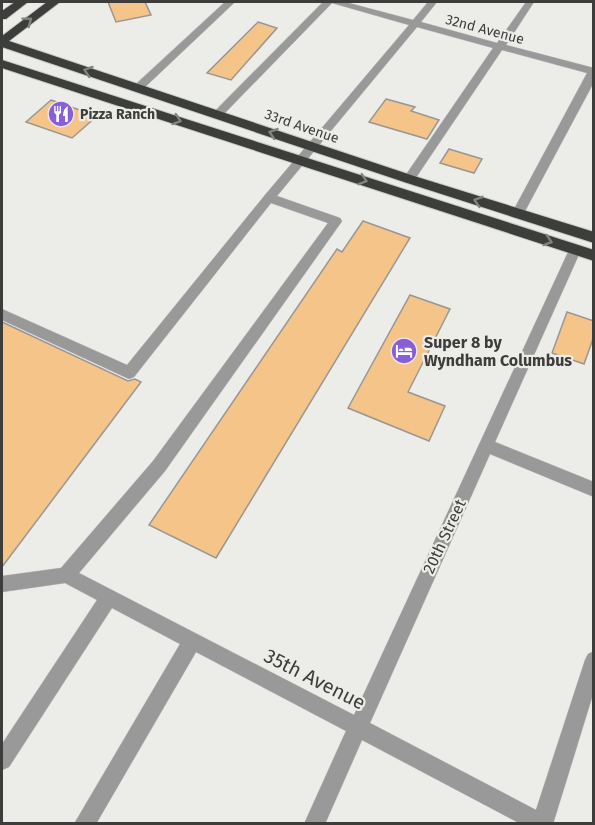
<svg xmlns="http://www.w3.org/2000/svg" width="595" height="825" font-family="'Fira Sans',sans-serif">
<rect width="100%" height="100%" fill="#ecece9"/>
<path fill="#f5c489" stroke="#999794" stroke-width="1.5" d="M108,2H145L151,15L116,22Z
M258,22L277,28L231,80L207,73Z
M386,99L415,107L411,111L439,120L427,139L369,122Z
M51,100L97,116L72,138L26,122Z
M449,149L482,159L474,173L440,163Z
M363,221L410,238L216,558L149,525L337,249L342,252Z
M410,295L450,309L408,392L445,406L429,441L348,408Z
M567,312L594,321V336L584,364L552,353Z
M2,322L128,381L135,379L141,382L2,567Z"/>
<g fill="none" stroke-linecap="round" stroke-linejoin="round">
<g stroke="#c9c9c6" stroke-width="1">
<path id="minor" d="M225,2H235L143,89H135V85Z
M323,2H345L413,20L428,2H437L421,22L497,43L526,2H534L506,45L594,68V82L524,213L518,217L514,216L512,213L587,73L502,50L413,182L409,183L403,179L493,48L417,27L277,196L340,218L342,221L340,224L165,471L79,573L354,715L569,250L575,245L581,250L495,442L594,482V497L490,454L370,723L536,810L585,660L588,654L594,651V691L553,824H521L362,740L325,824H304L346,731L196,652L96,824H74L180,644L112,608L9,767L2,770V744L97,600L65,583L2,592V576L61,568L153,461L328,223L271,203L134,377L129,379L2,320V309L127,365L265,195L409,25L332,3L222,116H214V112Z"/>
</g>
<g stroke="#c9c9c6" stroke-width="2">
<path id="highway" d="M15,2H28L6,19H2V11Z
M47,2H60L9,41L414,176L594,232V243L404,182L2,47V36Z
M2,60L594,250V261L2,68Z"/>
</g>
<use href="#minor" fill="#989998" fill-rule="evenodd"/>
<use href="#highway" fill="#3c3e3c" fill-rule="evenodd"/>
</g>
<defs><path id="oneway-chevron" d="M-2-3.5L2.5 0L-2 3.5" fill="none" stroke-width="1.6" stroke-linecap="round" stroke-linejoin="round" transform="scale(1.5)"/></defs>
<g stroke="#828481">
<use href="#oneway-chevron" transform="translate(28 21) rotate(-37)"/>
<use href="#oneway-chevron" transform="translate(88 71) rotate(-162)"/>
<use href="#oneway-chevron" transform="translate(177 120) rotate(18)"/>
<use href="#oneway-chevron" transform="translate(273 133) rotate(-161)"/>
<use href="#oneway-chevron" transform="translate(363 180) rotate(18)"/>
<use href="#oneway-chevron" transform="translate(478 201) rotate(-163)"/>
<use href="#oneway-chevron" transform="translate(548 241) rotate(18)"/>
</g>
<defs>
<g id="restaurant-disc" transform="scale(1.35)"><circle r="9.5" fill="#885fd9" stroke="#ecece9"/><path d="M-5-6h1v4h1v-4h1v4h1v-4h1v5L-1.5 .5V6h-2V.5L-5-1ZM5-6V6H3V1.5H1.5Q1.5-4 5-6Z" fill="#fff"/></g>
<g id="hotel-disc" transform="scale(1.35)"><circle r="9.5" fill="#885fd9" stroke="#ecece9"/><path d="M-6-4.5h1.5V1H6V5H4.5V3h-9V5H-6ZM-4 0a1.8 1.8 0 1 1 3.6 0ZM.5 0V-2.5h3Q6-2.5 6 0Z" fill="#fff"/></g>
</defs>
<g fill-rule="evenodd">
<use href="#restaurant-disc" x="61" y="114"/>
<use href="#hotel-disc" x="404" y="351"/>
</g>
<g text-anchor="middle" stroke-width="4.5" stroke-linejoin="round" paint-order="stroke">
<g font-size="14" fill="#3d3d3c" stroke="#ecece9">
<text transform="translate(485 29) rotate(15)" y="5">32nd Avenue</text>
<text transform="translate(302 126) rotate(19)" y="5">33rd Avenue</text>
</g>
<g font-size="14" font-weight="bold" fill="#3d3d3c" stroke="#ecece9" text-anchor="start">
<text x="80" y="119">Pizza Ranch</text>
</g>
<g font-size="16" font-weight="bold" fill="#3d3d3c" stroke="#ecece9" text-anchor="start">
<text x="424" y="348">Super 8 by<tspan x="424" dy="18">Wyndham Columbus</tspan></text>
</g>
<g font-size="16" fill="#3d3d3c" stroke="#ecece9">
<text transform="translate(444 536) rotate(-65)" y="6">20th Street</text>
</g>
<g font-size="20" fill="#3d3d3c" stroke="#ecece9">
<text transform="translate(315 679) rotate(27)" y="7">35th Avenue</text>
</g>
</g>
<rect width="595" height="825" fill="none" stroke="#3d3d3c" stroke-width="6"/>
</svg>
